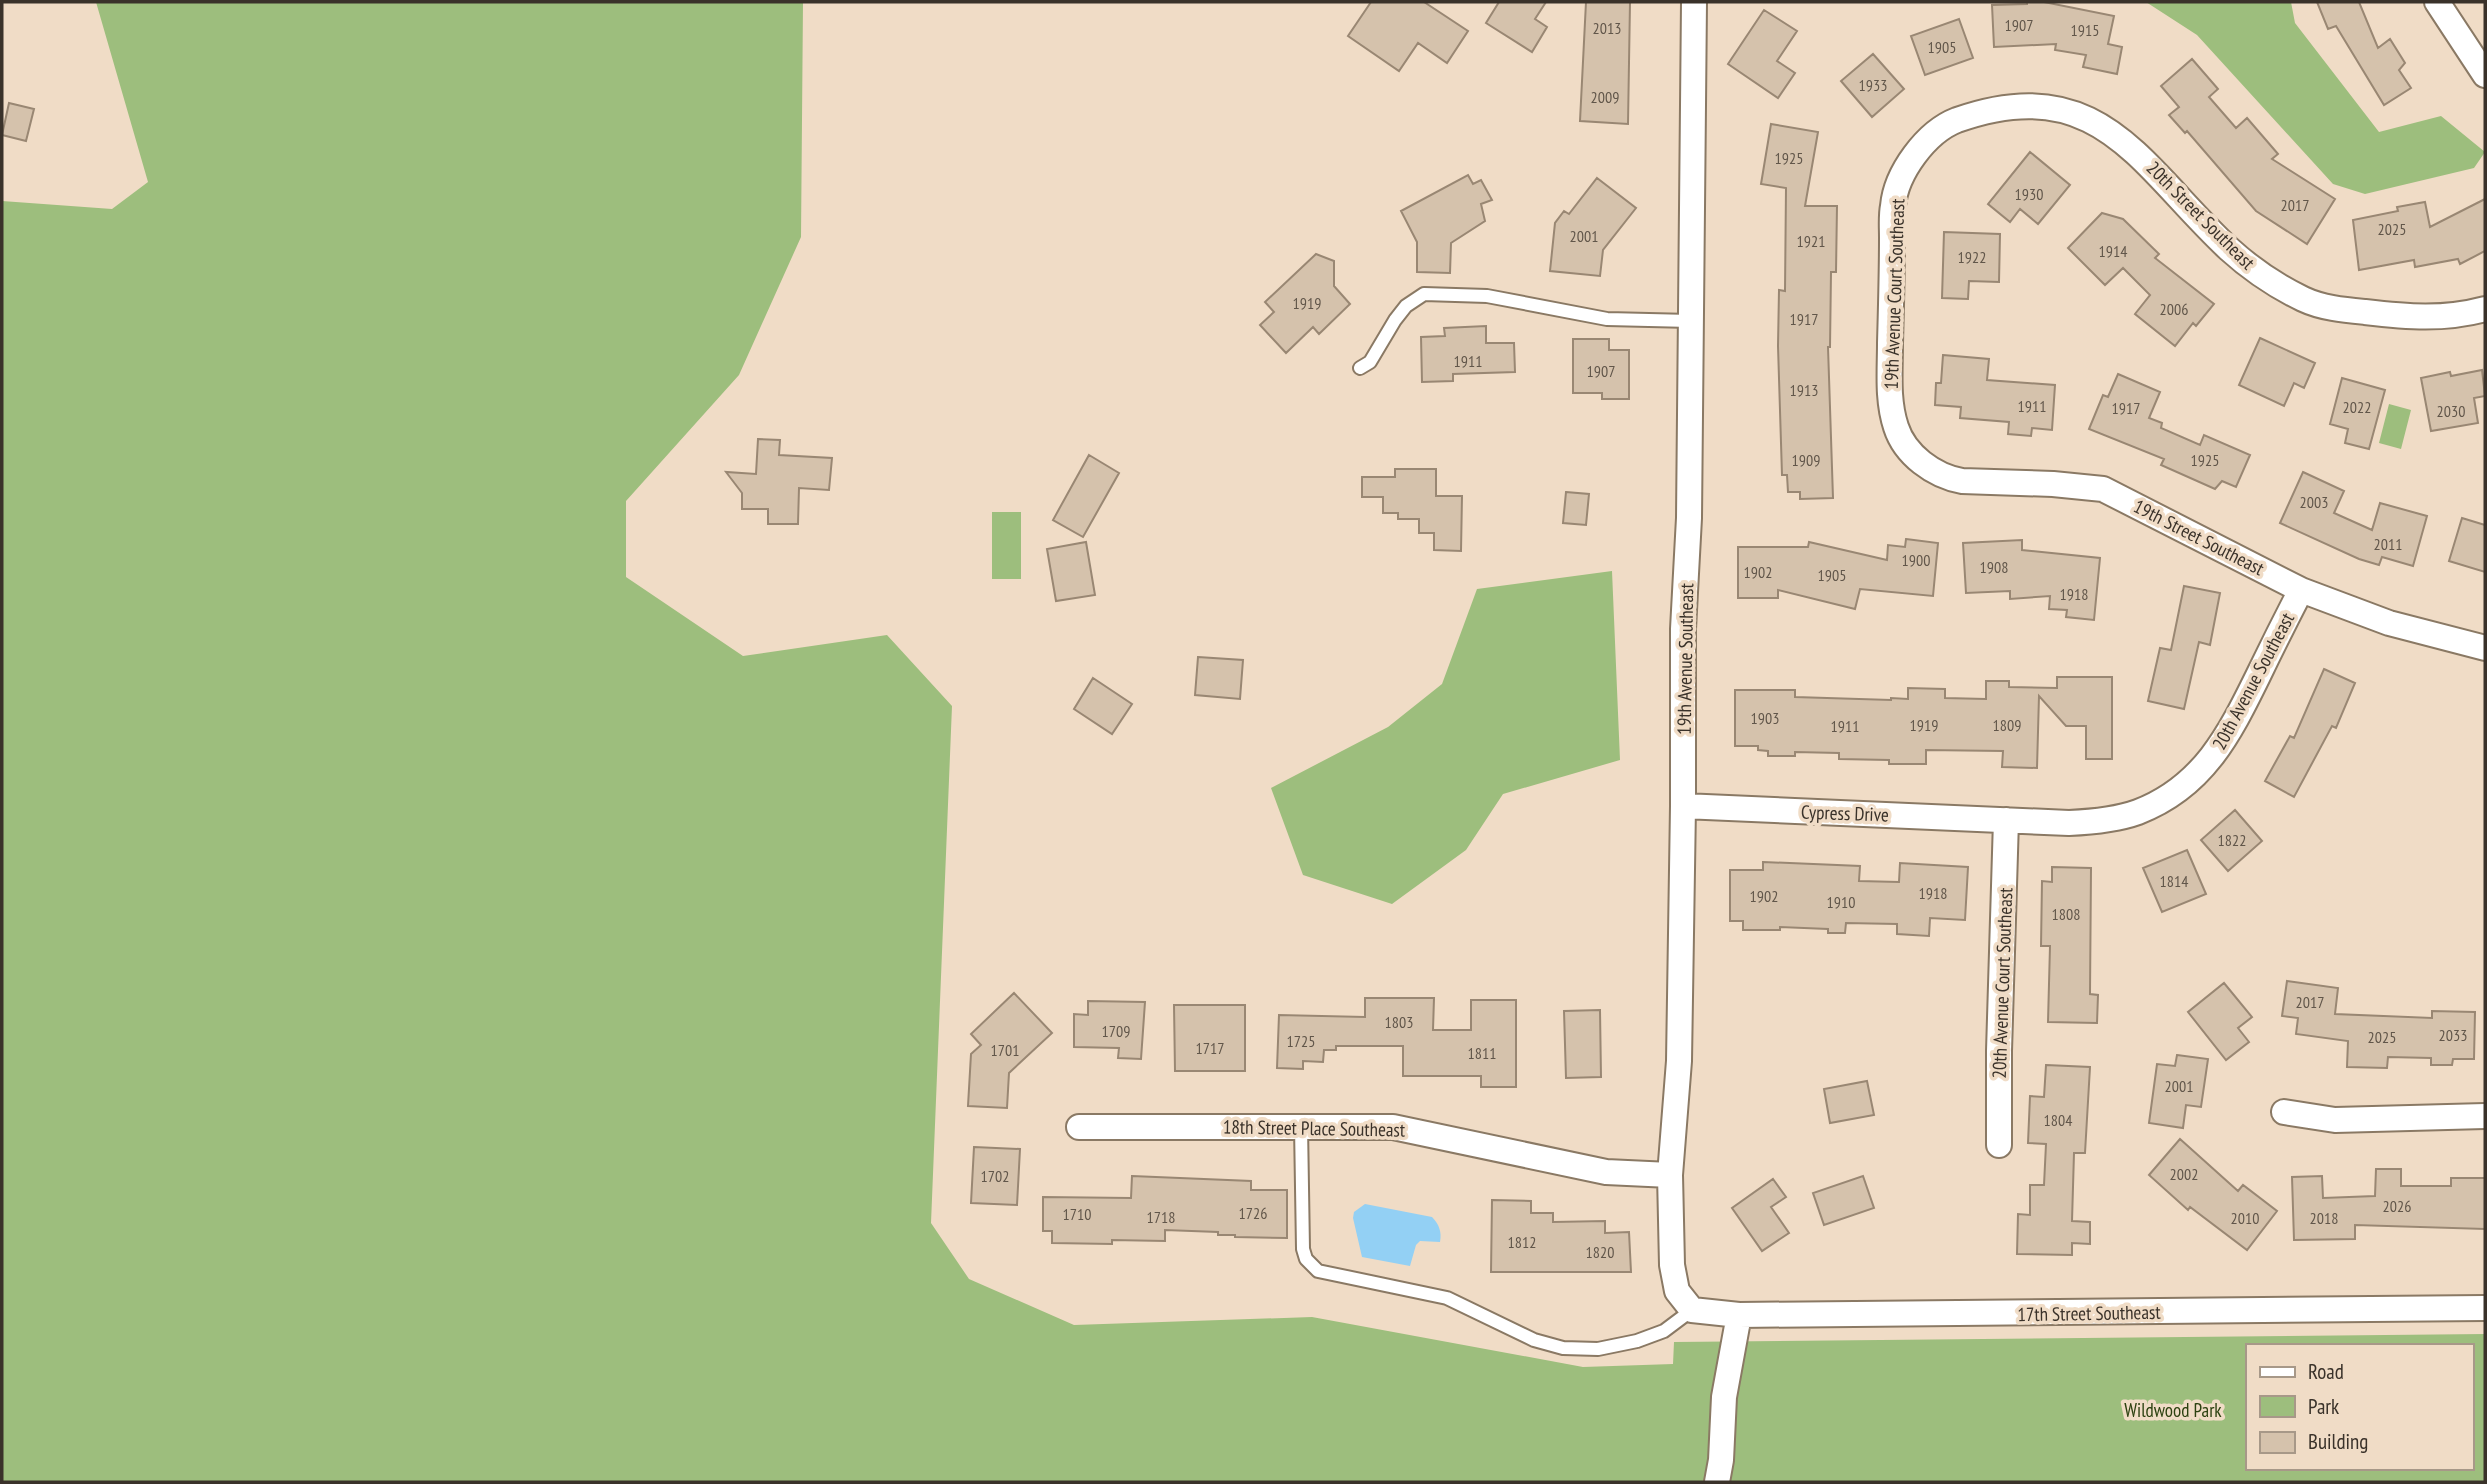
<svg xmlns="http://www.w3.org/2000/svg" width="2487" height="1484" font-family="'PT Sans Narrow',sans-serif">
<rect width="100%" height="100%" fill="#f0dcc6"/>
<path fill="#9dbe7d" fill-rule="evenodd" d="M96,2H803L801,237L739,375L626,501V577L743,656L887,635L952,706L931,1223L969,1279L1074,1325L1312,1317L1583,1367L1673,1364L1674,1342L2485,1334V1482H2V201L112,209L148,182ZM2247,1346H2471V1468H2247Z
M2146,2H2291L2295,23L2379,132L2441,116L2485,152L2474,168L2365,194L2333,184L2197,35Z
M2389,404L2411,410L2401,449L2379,443Z
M992,512H1021V579H992Z
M1612,571L1620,760L1503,794L1466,850L1392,904L1303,875L1271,788L1388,727L1442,684L1477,589Z"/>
<path fill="#93d0f4" d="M1365,1204L1432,1217C1439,1224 1442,1232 1440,1242L1420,1241L1416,1245L1410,1266L1362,1257L1353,1218L1354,1212Z"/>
<path fill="#d5c2ac" stroke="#998773" stroke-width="2" d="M1371,2H1424L1468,31L1447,63L1418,43L1399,71L1348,36Z
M1499,2H1546L1535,19L1547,27L1532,52L1486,23Z
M1586,2H1630L1628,124L1580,121Z
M2027,2H2044L2114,16L2108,44L2122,47L2117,74L2083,67L2086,55L2055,50L2056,44L1994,47L1992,5L2027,4Z
M2317,2H2359L2378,48L2390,39L2405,63L2399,70L2411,88L2384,105L2336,26L2328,29Z
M1764,10L1797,31L1777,61L1795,73L1778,98L1728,64Z
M1959,19L1973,58L1925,75L1911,36Z
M1873,54L1904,89L1872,117L1841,81Z
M2192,59L2218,89L2209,97L2236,128L2247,118L2278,154L2272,159L2335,199L2307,244L2256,211L2187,131L2185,133L2169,115L2179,107L2161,86Z
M9,103L34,109L26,141L2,135Z
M1771,124L1818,132L1805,206H1837L1836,272H1831L1830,347H1828L1833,498L1800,499V492H1788L1787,475H1782L1778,346L1779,290L1785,291L1786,188L1761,184Z
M2030,152L2070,185L2038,224L2020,209L2010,222L1988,204Z
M1468,175L1473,184L1481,180L1492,200L1481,204L1485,221L1451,243L1450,273L1417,272V242L1401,211Z
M1597,178L1636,208L1603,250L1600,276L1550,271L1555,223L1564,211L1569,214Z
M2485,199V251L2460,264L2458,259L2415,267L2414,260L2359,270L2353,220L2398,211L2397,207L2425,202L2430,227Z
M2102,213L2123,219L2159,254L2155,258L2214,304L2196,326L2193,323L2175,346L2135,314L2150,295L2123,268L2105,285L2068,248Z
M1944,232L2000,234L1999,282L1969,281L1968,299L1942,298Z
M1316,254L1334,261V286L1350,304L1319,334L1313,327L1286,353L1260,325L1274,312L1265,302Z
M1486,326V343H1514L1515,372L1453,374V381L1422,382L1421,337L1445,336L1444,328Z
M2260,338L2315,363L2304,388L2294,383L2284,406L2239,385Z
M1573,339H1609V350H1629V399H1602V393H1573Z
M1943,355L1989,359L1987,380L2055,385L2052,430L2032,428L2031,436L2008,434L2009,422L1960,418L1961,407L1935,405L1936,383H1941Z
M2482,370L2485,396L2474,398L2478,423L2431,431L2421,378L2450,372L2451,376Z
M2118,374L2160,392L2149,418L2162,423L2161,428L2200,445L2204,435L2250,455L2236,487L2222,481L2215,489L2161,465L2164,459L2089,429L2103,395L2108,397Z
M2342,378L2385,390L2369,449L2345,443L2348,429L2330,424Z
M758,439L780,440L779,455L832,458L829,490L799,488L798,524H768V509H742V493L726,472L756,474Z
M1089,455L1119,473L1083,537L1053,520Z
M1395,469H1436V496H1462L1461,551L1434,550V533H1419V519H1398V513H1383V497H1362V477H1395Z
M2303,472L2344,491L2334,513L2372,530L2380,503L2427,516L2413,566L2382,557L2379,565L2359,559L2280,523Z
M1566,492L1589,494L1586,525L1563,523Z
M2462,518L2485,525V572L2449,561Z
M1906,539L1938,543L1933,596L1860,589L1855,609L1778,590V598H1738V547H1808L1809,542L1887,560L1888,545L1905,547Z
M2022,540V550L2100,558L2094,620L2066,617L2067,610L2049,609L2050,596L2010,599V591L1966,593L1963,543Z
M1086,542L1095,595L1056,601L1047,549Z
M2184,586L2220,593L2210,645L2199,642L2184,709L2148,701L2160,648L2171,650Z
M1198,657L1243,660L1240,699L1195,695Z
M2324,669L2355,683L2336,728L2332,726L2294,797L2265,781L2290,736L2294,738Z
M2057,677H2112V759H2086V726H2066L2039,696L2037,768L2002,767L2003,751L1926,750V764H1889V760L1839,759V753L1795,752V756H1768V751L1758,750V746H1735V690H1795V697L1891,700V698L1908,699V688L1945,689V698L1986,699V681H2009V687L2057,688Z
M1093,678L1132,704L1112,734L1074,709Z
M2235,810L2262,841L2228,871L2201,840Z
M2187,850L2206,894L2162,912L2143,868Z
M1763,862L1860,866L1859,881L1899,882L1900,863L1968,867L1965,920L1930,918L1929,936L1897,934V924L1846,923L1845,933H1828V929L1780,927V930H1743V921H1730V870H1763Z
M2052,867L2091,868L2090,994L2098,995L2097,1023L2048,1022L2050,946H2041L2042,881L2052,882Z
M2287,981L2338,988L2335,1014L2432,1018V1011L2475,1012L2474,1059H2453L2452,1065H2431V1058L2388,1057L2387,1068L2347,1067L2348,1041L2296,1034L2298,1018L2282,1016Z
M2224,983L2252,1017L2238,1028L2249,1042L2226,1060L2188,1012Z
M1014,993L1052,1033L1009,1073L1007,1108L968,1106L971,1054L981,1045L971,1034Z
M1365,998H1434L1433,1030H1471V1000H1516V1087H1481V1076H1403V1046H1336V1050H1324L1323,1062L1303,1061V1069L1277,1068L1279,1015L1365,1017Z
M1088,1001L1145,1002L1141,1059L1118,1058L1119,1048L1074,1047V1014L1088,1015Z
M1174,1005H1245V1071H1175Z
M1600,1010L1601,1077L1566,1078L1564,1011Z
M2177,1055L2208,1059L2201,1107L2186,1105L2183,1128L2149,1123L2157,1064L2175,1066Z
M2046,1065L2090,1067L2085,1153H2074L2072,1221L2090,1222V1244L2072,1243V1255L2017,1254L2018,1214L2030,1215V1185H2044L2046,1144L2028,1143L2030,1096L2044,1097Z
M1867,1081L1874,1115L1830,1123L1824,1089Z
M2180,1139L2238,1191L2243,1185L2277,1211L2247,1250L2190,1207L2188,1210L2149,1175Z
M974,1147L1020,1149L1017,1205L971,1203Z
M2376,1169H2401V1186H2451V1178H2485V1229L2355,1225V1239L2294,1240L2292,1177L2322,1176L2323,1198L2375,1196Z
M1132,1176L1251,1181V1190H1287V1238L1235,1237V1235H1218V1232L1165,1230V1241L1112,1240V1244L1052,1243V1231H1043V1197L1131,1198Z
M1863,1176L1874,1208L1824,1225L1813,1193Z
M1773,1179L1786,1197L1771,1207L1789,1233L1762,1251L1732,1208Z
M1492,1200L1531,1201V1213H1553V1222L1605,1221V1233L1629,1232L1631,1272H1491Z"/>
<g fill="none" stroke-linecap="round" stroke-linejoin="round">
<g stroke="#8a7964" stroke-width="16">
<path id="lane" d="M1360,368L1370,362L1395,320L1406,306L1424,294L1487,296L1607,319L1691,321
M1301,1126L1303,1249L1306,1259L1318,1271L1447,1298L1534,1340L1563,1348L1598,1349L1637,1341L1664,1331L1692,1310"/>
</g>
<g stroke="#8a7964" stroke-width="28">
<path id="street" d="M1694,2L1689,518L1683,629V806L1679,1061L1670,1175L1672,1265L1677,1291L1692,1310L1739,1315L2485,1308
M2437,2L2485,75
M2485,309C2444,320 2407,317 2365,312C2344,310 2322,308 2303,299C2276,286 2251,269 2229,249C2140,166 2100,70 1957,120C1926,132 1896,173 1893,206C1891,216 1892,227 1892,237C1892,273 1891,308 1890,343C1890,371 1887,400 1896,427C1905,455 1934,476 1962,481L2053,484L2103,489L2301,590L2389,623L2485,648
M1683,806L2069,823C2092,822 2116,820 2138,812C2203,787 2229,735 2258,676C2272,647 2286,619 2301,590
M2284,1112L2335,1120L2485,1116
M1079,1127H1393L1606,1172L1670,1175
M1999,1145V1051L2006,820
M1717,1482L1721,1460L1724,1397L1739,1315"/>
</g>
<use href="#lane" stroke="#fff" stroke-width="12"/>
<use href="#street" stroke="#fff" stroke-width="24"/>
</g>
<g text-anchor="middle" stroke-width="7" stroke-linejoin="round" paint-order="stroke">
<g font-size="16" fill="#61564a">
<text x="2019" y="31">1907</text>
<text x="1607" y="34">2013</text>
<text x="2085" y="36">1915</text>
<text x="1942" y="53">1905</text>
<text x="1873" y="91">1933</text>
<text x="1605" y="103">2009</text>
<text x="1789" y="164">1925</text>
<text x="2029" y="200">1930</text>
<text x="2295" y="211">2017</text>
<text x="2392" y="235">2025</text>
<text x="1584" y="242">2001</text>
<text x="1811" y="247">1921</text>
<text x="2113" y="257">1914</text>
<text x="1972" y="263">1922</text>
<text x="1307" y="309">1919</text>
<text x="2174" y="315">2006</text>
<text x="1804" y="325">1917</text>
<text x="1468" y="367">1911</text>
<text x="1601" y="377">1907</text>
<text x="1804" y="396">1913</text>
<text x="2032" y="412">1911</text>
<text x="2357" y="413">2022</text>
<text x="2126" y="414">1917</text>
<text x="2451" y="417">2030</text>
<text x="1806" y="466">1909</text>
<text x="2205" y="466">1925</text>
<text x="2314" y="508">2003</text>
<text x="2388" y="550">2011</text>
<text x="1916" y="566">1900</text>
<text x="1994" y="573">1908</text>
<text x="1758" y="578">1902</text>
<text x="1832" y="581">1905</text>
<text x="2074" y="600">1918</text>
<text x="1765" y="724">1903</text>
<text x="1924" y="731">1919</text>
<text x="2007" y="731">1809</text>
<text x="1845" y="732">1911</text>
<text x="2232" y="846">1822</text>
<text x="2174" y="887">1814</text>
<text x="1933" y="899">1918</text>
<text x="1764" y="902">1902</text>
<text x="1841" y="908">1910</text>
<text x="2066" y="920">1808</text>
<text x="2310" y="1008">2017</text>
<text x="1399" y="1028">1803</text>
<text x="1116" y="1037">1709</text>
<text x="2453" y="1041">2033</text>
<text x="2382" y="1043">2025</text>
<text x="1301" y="1047">1725</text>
<text x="1210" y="1054">1717</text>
<text x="1005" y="1056">1701</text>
<text x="1482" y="1059">1811</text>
<text x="2179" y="1092">2001</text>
<text x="2058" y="1126">1804</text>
<text x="2184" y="1180">2002</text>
<text x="995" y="1182">1702</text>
<text x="2397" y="1212">2026</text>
<text x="1253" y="1219">1726</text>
<text x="1077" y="1220">1710</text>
<text x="1161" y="1223">1718</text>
<text x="2245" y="1224">2010</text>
<text x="2324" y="1224">2018</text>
<text x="1522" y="1248">1812</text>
<text x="1600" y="1258">1820</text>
</g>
<g font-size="19" fill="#3a322a" stroke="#f0dcc6">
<text transform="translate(2201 215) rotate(45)" y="7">20th Street Southeast</text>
<text transform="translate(1894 294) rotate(-88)" y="7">19th Avenue Court Southeast</text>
<text transform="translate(2199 537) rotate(27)" y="7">19th Street Southeast</text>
<text transform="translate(1685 659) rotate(-89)" y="7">19th Avenue Southeast</text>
<text transform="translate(2253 681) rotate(-62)" y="7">20th Avenue Southeast</text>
<text transform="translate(1845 813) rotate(2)" y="7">Cypress Drive</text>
<text transform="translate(2002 983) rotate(-88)" y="7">20th Avenue Court Southeast</text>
<text transform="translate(1314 1128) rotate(1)" y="7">18th Street Place Southeast</text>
<text transform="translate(2089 1313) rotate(-1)" y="7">17th Street Southeast</text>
</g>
<g font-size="19" fill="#2c4110" stroke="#f0dcc6">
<text x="2173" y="1417">Wildwood Park</text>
</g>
</g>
<rect width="2487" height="1484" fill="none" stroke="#3a322a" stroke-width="7"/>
<rect x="2246" y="1344" width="228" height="126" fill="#f0dcc6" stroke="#a79888" stroke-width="2"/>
<rect x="2260" y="1367" width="35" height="10" fill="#ffffff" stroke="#a79888" stroke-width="2"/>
<text x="2308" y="1379" font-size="21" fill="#3a322a">Road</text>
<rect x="2260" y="1396" width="35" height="21" fill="#9dbe7d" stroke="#a79888" stroke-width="2"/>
<text x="2308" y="1414" font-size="21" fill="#3a322a">Park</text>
<rect x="2260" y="1432" width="35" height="21" fill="#d5c2ac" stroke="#a79888" stroke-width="2"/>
<text x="2308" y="1449" font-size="21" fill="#3a322a">Building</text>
</svg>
